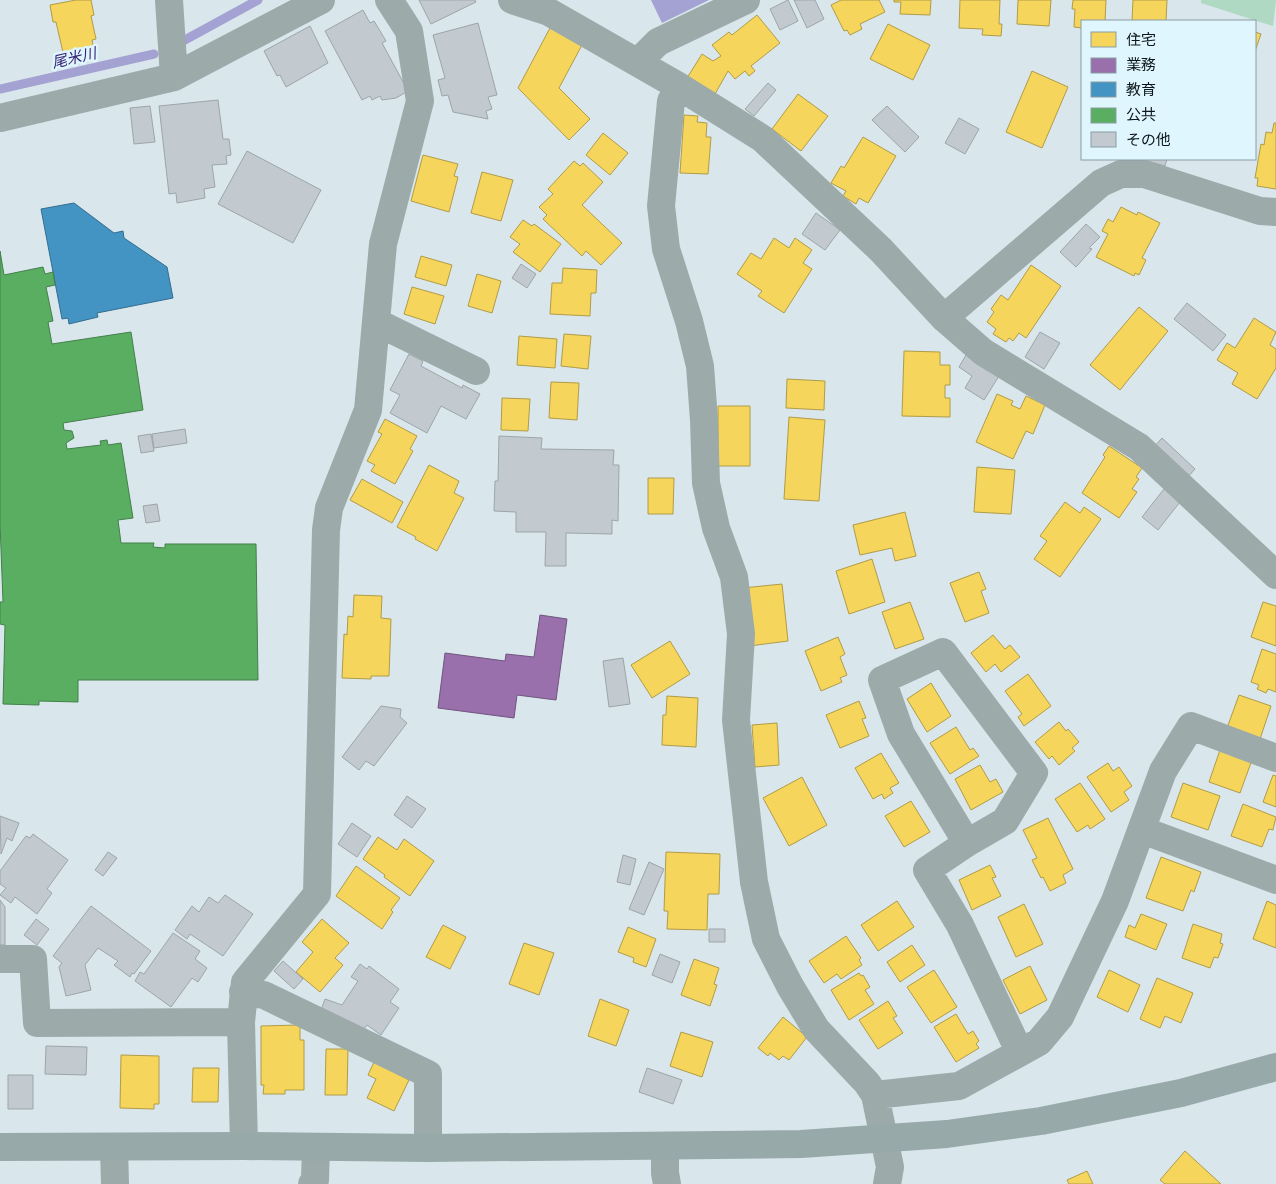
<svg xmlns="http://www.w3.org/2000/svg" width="1276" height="1184" font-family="Bitter,'Noto Sans JP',serif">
<rect width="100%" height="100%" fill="#d9e6eb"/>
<path fill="#b0d9c4" d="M1201,0H1276L1273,26L1201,3Z"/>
<path fill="#a4a1d3" d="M651,0H709L662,23Z"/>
<path fill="#f6d55c" stroke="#b09c48" d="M76,0H91L94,15L91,16L96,39L92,40L95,55L65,61L56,22H53L50,5Z
M841,0H879L885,12L860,24L862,29L850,35L847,30L844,31L831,5Z
M894,0H931L930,15L900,14L901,2H894Z
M960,0H1000L999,24H1002L1001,36L982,35L983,29L959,28Z
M1018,0H1051L1049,26L1017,24Z
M1073,0H1106L1105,21H1082V28L1074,27L1075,9H1072Z
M1133,0H1167L1166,21H1132Z
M757,15L780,43L751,66L755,71L749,76L745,71L735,79L728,71L715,94L687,78L702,54L713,61L721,56L712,45L729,32L732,35Z
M888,24L930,45L913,80L870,59Z
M550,28L582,45L559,88L590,119L569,140L518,88Z
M1255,32L1261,34L1255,51Z
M1032,71L1068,87L1042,148L1006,132Z
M798,94L828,116L801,151L772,129Z
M684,115L698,116L697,122L707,123L706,137H711L708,174L680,173Z
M1274,123H1276V189L1257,186L1258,178H1255L1261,144L1264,145L1266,132L1272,133Z
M603,133L628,153L610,175L586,155Z
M863,137L896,156L868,203L859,198L856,204L843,196L846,191L831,183L841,166L844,168Z
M423,155L458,164L454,176L458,177L449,212L411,201Z
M574,161L580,166L583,163L603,182L582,205L622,243L601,265L586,251L582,256L543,219L547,215L539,207L553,194L548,189Z
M482,172L513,180L501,221L471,213Z
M1121,207L1137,215L1138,212L1160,223L1142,258L1146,260L1139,275L1135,273L1134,276L1096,257L1108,234L1102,231L1108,219L1113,222Z
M523,220L532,226L534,224L561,244L540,272L513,252L520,244L510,237Z
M774,238L789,248L795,238L812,250L803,263L812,269L784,313L758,296L762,291L737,274L751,253L761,259Z
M421,256L452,265L446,286L415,277Z
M1031,265L1061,286L1026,338L1019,333L1013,341L1009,338L1006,342L993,334L996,329L987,322L994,312L991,309L1001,295L1008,300Z
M563,268L597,270L596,293H591L590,316L550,314L552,283H562Z
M477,274L501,281L492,313L468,306Z
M412,287L444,296L435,324L404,314Z
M1139,307L1168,331L1120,390L1090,365Z
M1254,318L1276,332L1270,345L1276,349V368L1257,399L1232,384L1238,373L1217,360L1227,343L1235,348Z
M564,334L591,336L588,369L561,366Z
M519,336L557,339L555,368L517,365Z
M904,351L940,352V365H950V385H945V398H950V417L902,416Z
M787,379L825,381L824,410L786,408Z
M551,382L579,383L577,420L549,418Z
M997,394L1013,401L1011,405L1020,409L1026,396L1045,405L1033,434L1026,431L1013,459L976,442Z
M502,398L530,399L528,431L501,430Z
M718,406H750V466H718Z
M789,417L825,420L819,501L784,499Z
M385,419L417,436L410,449L413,451L395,484L371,471L375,465L367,461L382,434L378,432Z
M1109,446L1142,468L1136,477L1139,479L1132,489L1137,492L1119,518L1082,493L1105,457L1103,455Z
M429,465L459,481L454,493L464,498L437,551L415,539L416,537L397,527Z
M977,467L1015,470L1011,514L974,512Z
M648,478H674L673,514H648Z
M362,479L403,502L392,523L350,500Z
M1065,502L1080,513L1084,507L1101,519L1060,577L1034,559L1047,541L1040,536Z
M905,512L916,556L895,561L892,548L860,555L853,525Z
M872,559L885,602L849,614L836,571Z
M979,572L986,589L981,591L989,613L965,622L950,583Z
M782,584L788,641L749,646L743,588Z
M354,595L382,596L381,618L391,619L389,676H371V679L342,678L344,634L347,635L348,616L353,617Z
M910,602L924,639L895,649L882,612Z
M1263,602L1276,606V646L1251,637Z
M993,635L1005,649L1010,645L1020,657L1001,672L995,664L986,672L971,653Z
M838,637L845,654L840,657L847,675L840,678L842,682L821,691L805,651Z
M670,641L690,674L652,698L631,665Z
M1262,649L1276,654V692L1268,689L1266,693L1257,689L1259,685L1251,682Z
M1028,674L1051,706L1024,726L1018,717L1022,714L1005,691Z
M931,683L951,716L927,732L907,699Z
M1239,695L1271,706L1260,739L1227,728Z
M667,696L698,698L696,747L662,745L663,715H666Z
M859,701L866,718L862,719L869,736L840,748L826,715Z
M1059,722L1066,731L1068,729L1079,742L1072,748L1075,751L1059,765L1052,756L1049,759L1035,742Z
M777,723L779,765L755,767L752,725Z
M956,727L970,750L973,748L979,756L950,774L930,743Z
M1220,750L1252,760L1240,793L1209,782Z
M881,753L899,783L890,788L893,793L884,799L882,794L873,799L855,768Z
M1108,763L1113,771L1119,767L1132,786L1124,792L1129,800L1111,812L1087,777Z
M980,765L990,782L996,779L1003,792L971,810L955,779Z
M1273,775L1276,776V807L1263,802Z
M802,777L827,825L789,846L763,798Z
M1080,783L1105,819L1090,829L1088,825L1077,832L1055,799Z
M1183,783L1220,796L1208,830L1171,817Z
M911,801L930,832L904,847L885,816Z
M1243,804L1276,817L1273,830L1269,829L1262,847L1231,836Z
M1048,818L1073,869L1063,875L1066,883L1050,891L1043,877L1041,878L1032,860L1037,858L1023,830Z
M378,837L397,850L404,839L434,861L410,896L384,877L385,875L363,859Z
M666,852L720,854L719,894H708L707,930L667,929L668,911H664Z
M1161,857L1201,872L1194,892L1191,890L1183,911L1146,898Z
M990,865L996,877L992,878L1001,896L972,910L959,880Z
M356,866L400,898L391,910L393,912L382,929L336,896Z
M897,901L914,927L878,951L861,925Z
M1267,901L1276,905V948L1253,939Z
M1024,904L1043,944L1016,957L998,917Z
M1141,914L1167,924L1156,950L1125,937L1129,925L1135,928Z
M322,919L349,943L335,958L343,965L320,992L296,972L313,952L302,942Z
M1193,924L1222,934L1220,943L1223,944L1218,958L1214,957L1210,968L1182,958Z
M443,925L466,937L450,969L426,957Z
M628,927L656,939L646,967L633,962L634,958L618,952Z
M846,936L861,958L859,960L862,965L841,979L837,974L824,983L809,961Z
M524,943L554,953L539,995L509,984Z
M912,945L925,965L900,982L887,962Z
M694,959L719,968L714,984L717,985L710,1006L681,995Z
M1030,966L1047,1000L1020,1014L1003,980Z
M934,970L957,1007L931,1023L907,987Z
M1109,970L1140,985L1128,1012L1097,997Z
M859,973L861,976L863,975L870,987L865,990L874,1004L849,1020L831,990Z
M1157,978L1193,993L1181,1023L1165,1016L1160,1028L1140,1019Z
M600,999L629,1010L616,1046L588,1036Z
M888,1001L897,1016L893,1018L903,1033L878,1049L859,1020Z
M956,1014L968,1034L973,1031L979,1041L976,1044L979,1048L956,1062L934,1027Z
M783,1017L807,1037L789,1060L783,1056L779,1060L770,1053L768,1056L758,1048Z
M300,1025V1040H304V1090H285V1094H263L264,1085H261V1026Z
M681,1032L713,1042L702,1077L670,1066Z
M326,1049H348L347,1095H325Z
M121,1055L159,1056V1104H154V1109L120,1108Z
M374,1062L409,1080L394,1111L367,1098L376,1079L368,1075Z
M193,1068H219L218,1102H192Z
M1185,1151L1221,1184H1165L1160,1180Z
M1087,1171L1093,1184H1069L1067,1180Z"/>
<path fill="#9970ab" stroke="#6f557f" d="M540,615L567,619L556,700L517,695L514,718L438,708L445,653L505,661L506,654L534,657Z"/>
<path fill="#4393c3" stroke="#336e90" d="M74,203L114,233L123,231L124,238L167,267L173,298L97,313L98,317L69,324L68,318L62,319L41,209Z"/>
<path fill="#5aae61" stroke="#43804b" d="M0,251L4,275L43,267L45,274L53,272L55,285L46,287L53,321L48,322L52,344L131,332L143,410L63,423L64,430L72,431L74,438L66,443L67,449L101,445L100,441L107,440L108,445L121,443L133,518L118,520L121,543H154L153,547L165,548V544H256L258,680H78V702L39,701V705L3,704L5,625L0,624V602H3L0,523Z"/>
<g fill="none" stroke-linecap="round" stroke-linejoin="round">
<path stroke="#a4a1d3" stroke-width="9" d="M183,41L258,0
M0,89L154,54"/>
</g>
<path fill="#c2cad0" stroke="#9ca5aa" d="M419,0H475L476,2L431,24Z
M788,0L798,21L780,30L770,9Z
M794,0H815L824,19L807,28Z
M363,10L370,23L374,21L386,41L382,43L408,91L396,98L382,100L380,96L372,100L370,96L362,100L325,31Z
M478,23L497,95L488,97L492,109L486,111L488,119L453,112L448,95L442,96L438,80L445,78L433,35Z
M310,26L328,63L286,87L280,75L277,76L264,51Z
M768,83L776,90L754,116L745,109Z
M218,100L223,139H229L231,155L226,156L227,164L212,165L215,187L204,189L205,198L177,203L176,193L169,194L159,106Z
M150,106L155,142L134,144L130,108Z
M887,106L919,137L905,152L872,120Z
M959,118L979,129L965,154L945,143Z
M247,151L321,190L293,243L218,204Z
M1140,159H1167L1165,166Z
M816,213L840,230L825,250L802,234Z
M1086,224L1100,237L1089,248L1092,249L1076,267L1060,252Z
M521,264L536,274L527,288L512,278Z
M1187,303L1226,335L1213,351L1174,319Z
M1040,332L1060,343L1044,369L1025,357Z
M409,354L423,361L421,366L462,388L463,385L480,394L466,419L441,406L427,433L390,413L400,395L390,390Z
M966,355L999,376L984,400L965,388L972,376L959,367Z
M185,429L187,443L154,448L152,434Z
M151,434L154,451L141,453L138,436Z
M499,436L542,438L541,449L614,450L613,465H619L618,521L612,520V534L566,533V566H545L546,532H516V512L494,511L495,481H498Z
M1162,438L1195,469L1187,478L1154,447Z
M1164,489L1180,502L1158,530L1142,517Z
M157,504L160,521L146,523L143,506Z
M623,658L630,704L609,707L603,661Z
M381,706L401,709L400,717L407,723L374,766L366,761L359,770L342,757Z
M407,796L426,809L412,828L394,815Z
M0,816L19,823L12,841L7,838L1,854Z
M352,823L371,836L357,857L338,844Z
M33,834L68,860L47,889L52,893L37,914L15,897L11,903L0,895L6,888L0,884V871L26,836L30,838Z
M108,852L117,858L103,876L95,870Z
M623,855L636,859L630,885L617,882Z
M649,862L664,869L644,915L629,909Z
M225,895L253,914L223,956L190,934L187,939L175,930L192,906L199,912L209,897L218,903Z
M0,900L5,907V945H0Z
M91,906L151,951L134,974L132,973L130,977L114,965L118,961L98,948L85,965L91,990L66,996L59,967L62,963L53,956Z
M36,919L49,929L37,945L24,935Z
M709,929H725V942H709Z
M173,933L200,951L195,959L207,968L198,982L192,978L171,1007L135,981L140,972L144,974Z
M660,954L680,962L672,983L652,975Z
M283,961L303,979L294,989L274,971Z
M360,964L367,969L369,966L399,989L390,1002L399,1008L381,1035L367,1025L364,1029L321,1010L325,999L342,1005L358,981L351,977Z
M46,1046L87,1047L86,1075L45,1074Z
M647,1068L682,1080L673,1104L639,1092Z
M8,1075H33V1109H8Z"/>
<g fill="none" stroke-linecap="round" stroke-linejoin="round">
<path stroke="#9caaaa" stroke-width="28" d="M169,0L174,77
M512,0L549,12L680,87L763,139L881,250L944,318L983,352L1139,447L1276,575
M638,62L658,42L746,0
M680,87L671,101L661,206L666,249L689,321L700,366L704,420L706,483L716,528L734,577L741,634L736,720L754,882L766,939L790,986L816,1029L867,1083L875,1095L890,1167L887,1184
M0,118L174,77L321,0
M944,318L1101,183L1121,174H1144L1260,211L1276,212
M376,322L476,371
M1142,830L1276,880
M967,843L1005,821L1034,773L943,652L882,680L901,734L967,843L927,870L960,925L1019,1051
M0,959H33L37,1023L241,1022
M243,992L264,995L428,1074V1148
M875,1095L959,1086L1039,1042L1060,1017L1115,901L1163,771L1191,726L1276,758
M244,1146L241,1022L245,982L317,894L326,530L329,508L368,410L383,244L420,101L409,31L389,0
M114,1147L115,1184
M665,1147V1173L667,1184
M312,1184L315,1180L316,1147"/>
<path stroke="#98a9a9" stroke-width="28" d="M0,1147L244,1146L428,1148L801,1144L947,1134L1041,1121L1181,1093L1276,1067"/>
</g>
<g text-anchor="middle" stroke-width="5" stroke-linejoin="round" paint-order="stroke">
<g font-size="15" font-style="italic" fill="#382375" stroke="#dff6ff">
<text transform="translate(74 58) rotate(-13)" y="5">尾米川</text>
</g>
</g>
<rect x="1081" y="20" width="175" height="140" fill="#dff6ff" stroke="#8b9ca3"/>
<rect x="1091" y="32" width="25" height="15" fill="#f6d55c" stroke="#8b9ca3"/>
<text x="1126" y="45" font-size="15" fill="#0e1619">住宅</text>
<rect x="1091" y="58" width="25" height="15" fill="#9970ab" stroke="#8b9ca3"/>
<text x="1126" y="70" font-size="15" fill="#0e1619">業務</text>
<rect x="1091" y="82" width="25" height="15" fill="#4393c3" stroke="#8b9ca3"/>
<text x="1126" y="95" font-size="15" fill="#0e1619">教育</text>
<rect x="1091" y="108" width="25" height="15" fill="#5aae61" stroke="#8b9ca3"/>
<text x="1126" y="120" font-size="15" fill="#0e1619">公共</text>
<rect x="1091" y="132" width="25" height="15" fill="#c2cad0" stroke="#8b9ca3"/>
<text x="1126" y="145" font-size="15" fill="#0e1619">その他</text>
</svg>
